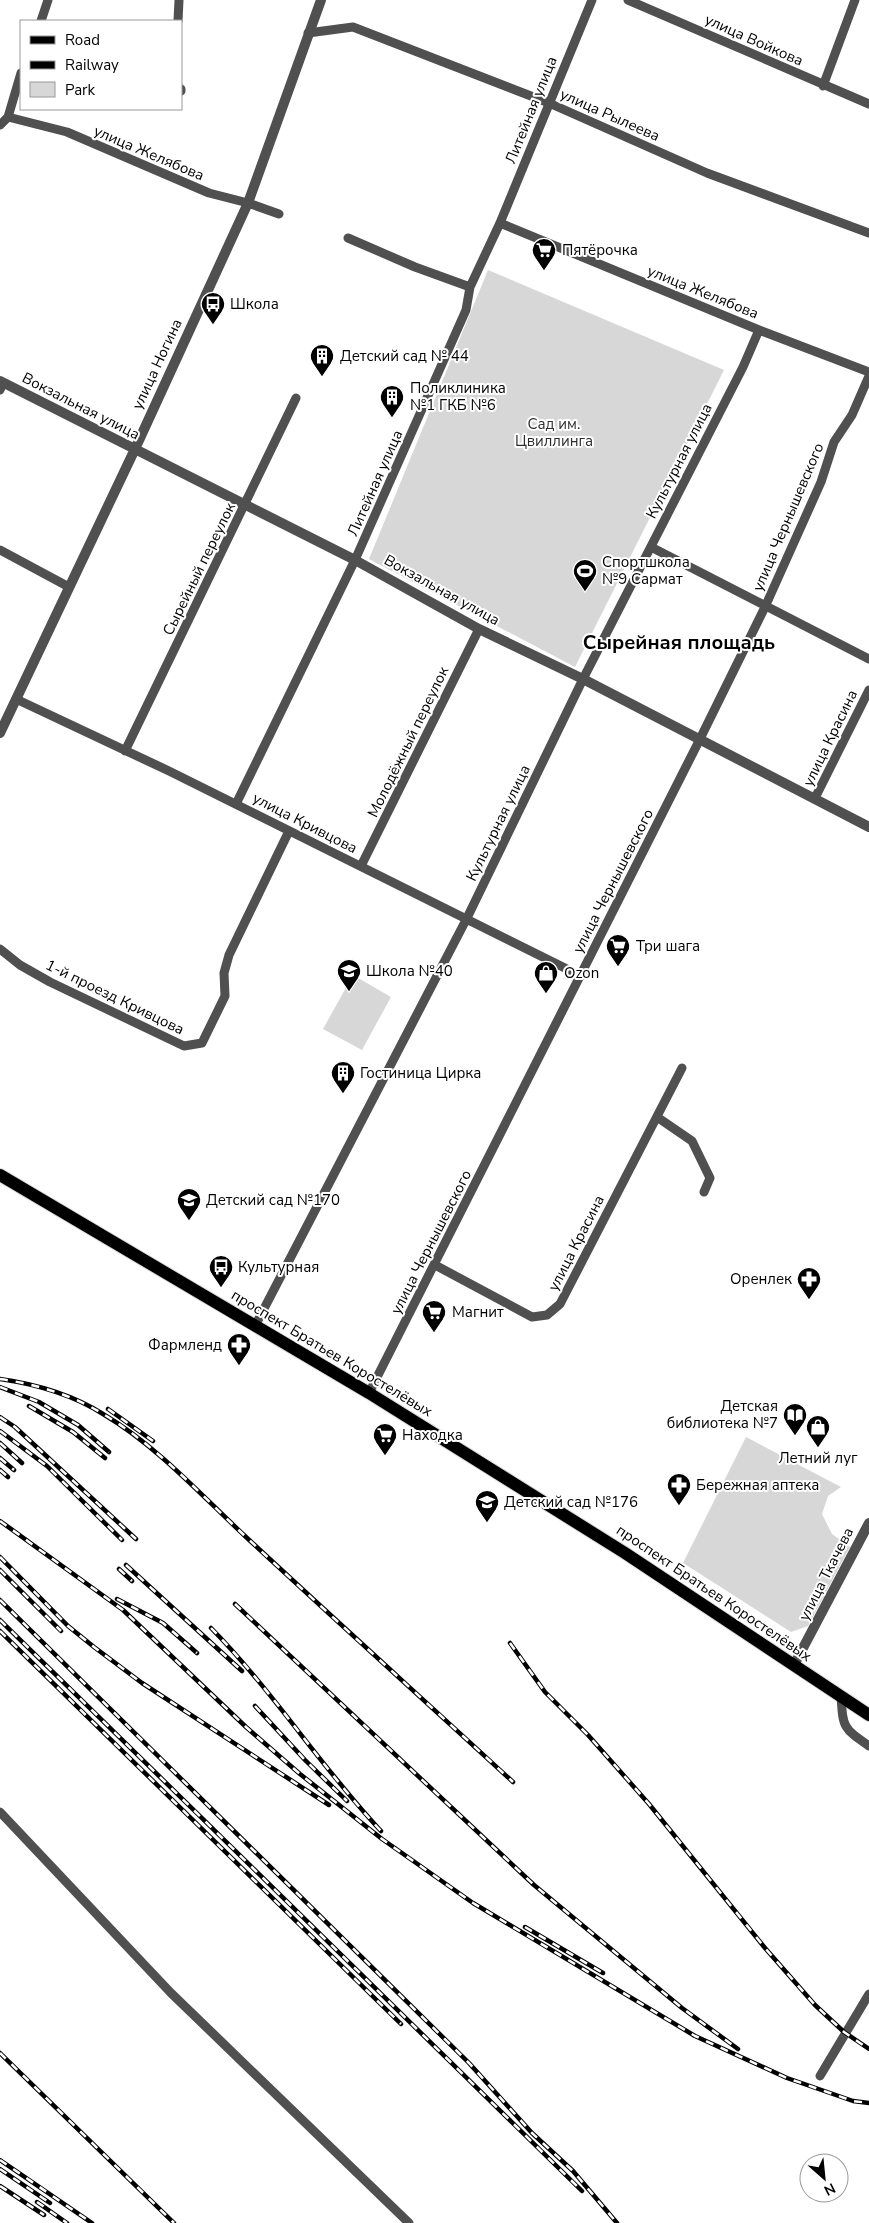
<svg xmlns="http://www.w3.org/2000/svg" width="869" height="2223" font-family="'Nunito Sans',sans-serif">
<rect width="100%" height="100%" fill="#fff"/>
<path fill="#d7d7d7" d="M488,270L724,370L575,667L369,559Z
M353,975L391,997L362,1050L323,1029Z
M746,1437L841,1487L828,1496L822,1514L832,1534L850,1547L808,1626L791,1632L683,1563Z"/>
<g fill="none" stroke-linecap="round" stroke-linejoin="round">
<g stroke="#dbdbdb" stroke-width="14">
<path id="primary" d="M0,1175L369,1393L625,1553L869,1715"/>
</g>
<path stroke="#505050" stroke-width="9" d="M628,0L869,104
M41,21L48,0
M178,21L179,0
M308,33L353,27L549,103L707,173L869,233
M823,86L855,0
M181,89V91
M8,117L67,132L209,193L248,203L279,214
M0,125L8,117L21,73
M500,223L759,330L869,372
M348,238L415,267L470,287
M0,390L3,383
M651,547L869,659
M0,550L69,587
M16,699L169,771L581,976
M125,751L296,398
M815,798L869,690
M236,804L355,560L466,310L470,287L500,223L592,0
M361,866L479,629
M0,949L20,965L50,982L184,1046L202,1043L225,996L224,973L229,955L289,831
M657,1117L692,1141L710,1178L704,1192
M435,1265L532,1317L547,1315L560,1304L682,1068
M255,1326L467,918L583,679L743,367L759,330
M369,1393L699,741L765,607L821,482L834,442L852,415L869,376
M841,1696C843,1728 843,1728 869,1746
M0,1812L171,1993L409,2223
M820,2076L869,1994"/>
<path stroke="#505050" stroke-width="10" d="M0,381L355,560L479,629L583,679L869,827
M0,733L135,449L248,203L321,0
M794,1665L869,1523"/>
<use href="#primary" stroke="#000" stroke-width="12"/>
<g stroke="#000" stroke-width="4.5">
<path id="rail" d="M0,1379C35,1384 73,1395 103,1414C157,1446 200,1494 246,1537C334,1619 424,1700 513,1782
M0,1387L39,1402L78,1425L109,1452
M29,1406L73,1432L105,1458
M108,1409L153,1441
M0,1417L15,1427L136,1539
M0,1431L47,1466L122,1540
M0,1443L22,1463
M0,1458L14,1470
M0,1470L8,1477
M0,1521L123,1610L246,1727L300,1774L382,1839L473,1903L695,2036L787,2078L853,2101L869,2103
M0,1557L68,1626L94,1647L142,1683L329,1805
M126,1565L242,1671
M119,1569L132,1581
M0,1570L61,1631
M117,1599L163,1623L197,1653
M0,1600L469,2063L532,2133L573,2171L617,2223
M235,1604L534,1885L682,2008L738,2049
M0,1620L582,2191
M211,1628C273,1691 321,1767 381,1831
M0,1631L401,2024
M510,1643L545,1692L588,1735L649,1804L765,1948L815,2005L844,2032L869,2049
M255,1706L305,1760L347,1801
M525,1927L603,1973
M0,2053L174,2223
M0,2160L92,2223
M0,2169L50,2203
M0,2186L44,2215
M37,2202L67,2223"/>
</g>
<use href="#rail" stroke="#fff" stroke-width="2.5" stroke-dasharray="8" stroke-linecap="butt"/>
</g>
<defs>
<g id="supermarket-pin" transform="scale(1.25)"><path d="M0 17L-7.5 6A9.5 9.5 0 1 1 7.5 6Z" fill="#000" stroke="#fff"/><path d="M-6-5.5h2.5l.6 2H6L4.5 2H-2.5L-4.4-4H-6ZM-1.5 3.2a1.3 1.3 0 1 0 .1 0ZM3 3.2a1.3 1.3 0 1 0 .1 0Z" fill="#fff"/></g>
<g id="bus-pin" transform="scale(1.25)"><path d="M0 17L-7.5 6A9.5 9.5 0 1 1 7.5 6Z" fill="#000" stroke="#fff"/><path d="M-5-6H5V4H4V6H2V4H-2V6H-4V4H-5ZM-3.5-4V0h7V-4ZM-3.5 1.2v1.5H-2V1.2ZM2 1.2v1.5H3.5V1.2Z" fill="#fff"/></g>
<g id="building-pin" transform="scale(1.25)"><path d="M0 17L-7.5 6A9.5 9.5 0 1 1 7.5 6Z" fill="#000" stroke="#fff"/><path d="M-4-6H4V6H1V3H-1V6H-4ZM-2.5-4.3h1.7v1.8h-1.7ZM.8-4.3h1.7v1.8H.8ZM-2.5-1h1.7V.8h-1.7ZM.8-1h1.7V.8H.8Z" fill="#fff"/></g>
<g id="stadium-pin" transform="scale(1.25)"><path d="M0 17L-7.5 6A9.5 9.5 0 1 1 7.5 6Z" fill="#000" stroke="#fff"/><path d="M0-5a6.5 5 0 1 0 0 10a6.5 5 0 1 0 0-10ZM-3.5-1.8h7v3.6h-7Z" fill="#fff"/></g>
<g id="school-pin" transform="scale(1.25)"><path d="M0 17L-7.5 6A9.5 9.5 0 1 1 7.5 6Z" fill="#000" stroke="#fff"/><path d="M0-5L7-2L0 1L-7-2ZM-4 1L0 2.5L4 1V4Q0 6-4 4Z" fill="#fff"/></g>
<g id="shop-pin" transform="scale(1.25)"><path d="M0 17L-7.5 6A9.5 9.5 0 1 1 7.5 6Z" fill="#000" stroke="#fff"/><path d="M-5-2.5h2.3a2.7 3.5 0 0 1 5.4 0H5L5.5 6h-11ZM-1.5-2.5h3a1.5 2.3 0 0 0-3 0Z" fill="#fff"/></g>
<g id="pharmacy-pin" transform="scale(1.25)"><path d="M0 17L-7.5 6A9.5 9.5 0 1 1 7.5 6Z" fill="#000" stroke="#fff"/><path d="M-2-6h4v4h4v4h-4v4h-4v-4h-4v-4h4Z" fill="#fff"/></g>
<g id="library-pin" transform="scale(1.25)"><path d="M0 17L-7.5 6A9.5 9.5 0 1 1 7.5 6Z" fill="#000" stroke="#fff"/><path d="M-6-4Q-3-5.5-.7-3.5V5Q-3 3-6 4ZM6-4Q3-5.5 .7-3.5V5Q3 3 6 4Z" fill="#fff"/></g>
</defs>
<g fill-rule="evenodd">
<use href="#supermarket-pin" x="544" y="250"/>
<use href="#bus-pin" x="213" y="304"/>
<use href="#building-pin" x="322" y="356"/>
<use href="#building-pin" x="392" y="397"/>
<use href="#stadium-pin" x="585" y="571"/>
<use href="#supermarket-pin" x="618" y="946"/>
<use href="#school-pin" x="349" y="971"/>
<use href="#shop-pin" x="546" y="973"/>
<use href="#building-pin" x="343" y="1073"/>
<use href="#school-pin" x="189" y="1200"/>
<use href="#bus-pin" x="221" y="1267"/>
<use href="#pharmacy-pin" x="809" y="1279"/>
<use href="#supermarket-pin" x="434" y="1312"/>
<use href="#pharmacy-pin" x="239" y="1345"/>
<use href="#library-pin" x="795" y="1415"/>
<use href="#shop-pin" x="818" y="1427"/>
<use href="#supermarket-pin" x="385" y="1435"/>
<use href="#pharmacy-pin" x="679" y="1485"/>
<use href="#school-pin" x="487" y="1502"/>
</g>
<g text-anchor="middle" stroke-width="4" stroke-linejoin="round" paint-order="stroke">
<g font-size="15" fill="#000" stroke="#fff">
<text transform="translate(754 40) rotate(24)" y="5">улица Войкова</text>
<text transform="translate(531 110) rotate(-68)" y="5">Литейная улица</text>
<text transform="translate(610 115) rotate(24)" y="5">улица Рылеева</text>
<text transform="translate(149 153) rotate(23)" y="5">улица Желябова</text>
<text transform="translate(703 292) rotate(22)" y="5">улица Желябова</text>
<text transform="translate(157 364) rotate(-65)" y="5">улица Ногина</text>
<text transform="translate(81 406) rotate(27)" y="5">Вокзальная улица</text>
<text transform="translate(679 461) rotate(-63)" y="5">Культурная улица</text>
<text transform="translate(375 483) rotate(-66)" y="5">Литейная улица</text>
<text transform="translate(788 517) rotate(-67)" y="5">улица Чернышевского</text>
<text transform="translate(199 569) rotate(-64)" y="5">Сырейный переулок</text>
<text transform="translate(442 590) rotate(29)" y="5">Вокзальная улица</text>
<text transform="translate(830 738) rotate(-64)" y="5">улица Красина</text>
<text transform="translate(408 742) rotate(-64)" y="5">Молодёжный переулок</text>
<text transform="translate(305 823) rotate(27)" y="5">улица Кривцова</text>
<text transform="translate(498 823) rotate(-64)" y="5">Культурная улица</text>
<text transform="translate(613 881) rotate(-63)" y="5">улица Чернышевского</text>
<text transform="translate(115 997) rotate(26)" y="5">1-й проезд Кривцова</text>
<text transform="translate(431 1242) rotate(-63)" y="5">улица Чернышевского</text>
<text transform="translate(576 1243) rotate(-63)" y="5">улица Красина</text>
<text transform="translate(332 1353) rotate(31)" y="5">проспект Братьев Коростелёвых</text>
<text transform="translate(826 1574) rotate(-63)" y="5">улица Ткачева</text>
<text transform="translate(714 1593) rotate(34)" y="5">проспект Братьев Коростелёвых</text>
</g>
<g font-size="15" fill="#000" stroke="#fff" text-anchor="start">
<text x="562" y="255">Пятёрочка</text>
<text x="230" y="309">Школа</text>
<text x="340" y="361">Детский сад № 44</text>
<text x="410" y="393">Поликлиника<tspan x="410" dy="17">№1 ГКБ №6</tspan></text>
<text x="602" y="567">Спортшкола<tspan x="602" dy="17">№9 Сармат</tspan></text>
<text x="636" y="951">Три шага</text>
<text x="366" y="976">Школа №40</text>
<text x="564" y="978">Ozon</text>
<text x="360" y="1078">Гостиница Цирка</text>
<text x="206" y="1205">Детский сад №170</text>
<text x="238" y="1272">Культурная</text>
<text x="792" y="1284" text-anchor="end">Оренлек</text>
<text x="452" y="1317">Магнит</text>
<text x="222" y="1350" text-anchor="end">Фармленд</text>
<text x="778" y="1411" text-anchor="end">Детская<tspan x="778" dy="17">библиотека №7</tspan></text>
<text x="402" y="1440">Находка</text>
<text x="818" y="1463" text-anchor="middle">Летний луг</text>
<text x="696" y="1490">Бережная аптека</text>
<text x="504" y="1507">Детский сад №176</text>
</g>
<g font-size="15" fill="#2e2e2e" stroke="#fff">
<text x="554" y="429">Сад им.<tspan x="554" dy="17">Цвиллинга</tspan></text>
</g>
<g font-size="20" font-weight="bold" fill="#000" stroke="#fff">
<text x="679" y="649">Сырейная площадь</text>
</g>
</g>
<rect x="20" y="20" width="162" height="90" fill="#ffffff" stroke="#999999"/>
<rect x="30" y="36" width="25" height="8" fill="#000000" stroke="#999999"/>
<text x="65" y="45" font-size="15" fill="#000000">Road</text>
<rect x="30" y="61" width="25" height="8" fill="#000000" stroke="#999999"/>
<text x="65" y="70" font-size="15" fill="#000000">Railway</text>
<rect x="30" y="82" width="25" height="15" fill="#d7d7d7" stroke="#999999"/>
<text x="65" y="95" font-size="15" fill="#000000">Park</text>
<g transform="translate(824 2178) rotate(153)"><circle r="24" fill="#ffffff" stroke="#999999"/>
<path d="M0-4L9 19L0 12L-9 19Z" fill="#000000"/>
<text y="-8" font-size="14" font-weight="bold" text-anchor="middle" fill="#000000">N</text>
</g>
</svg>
